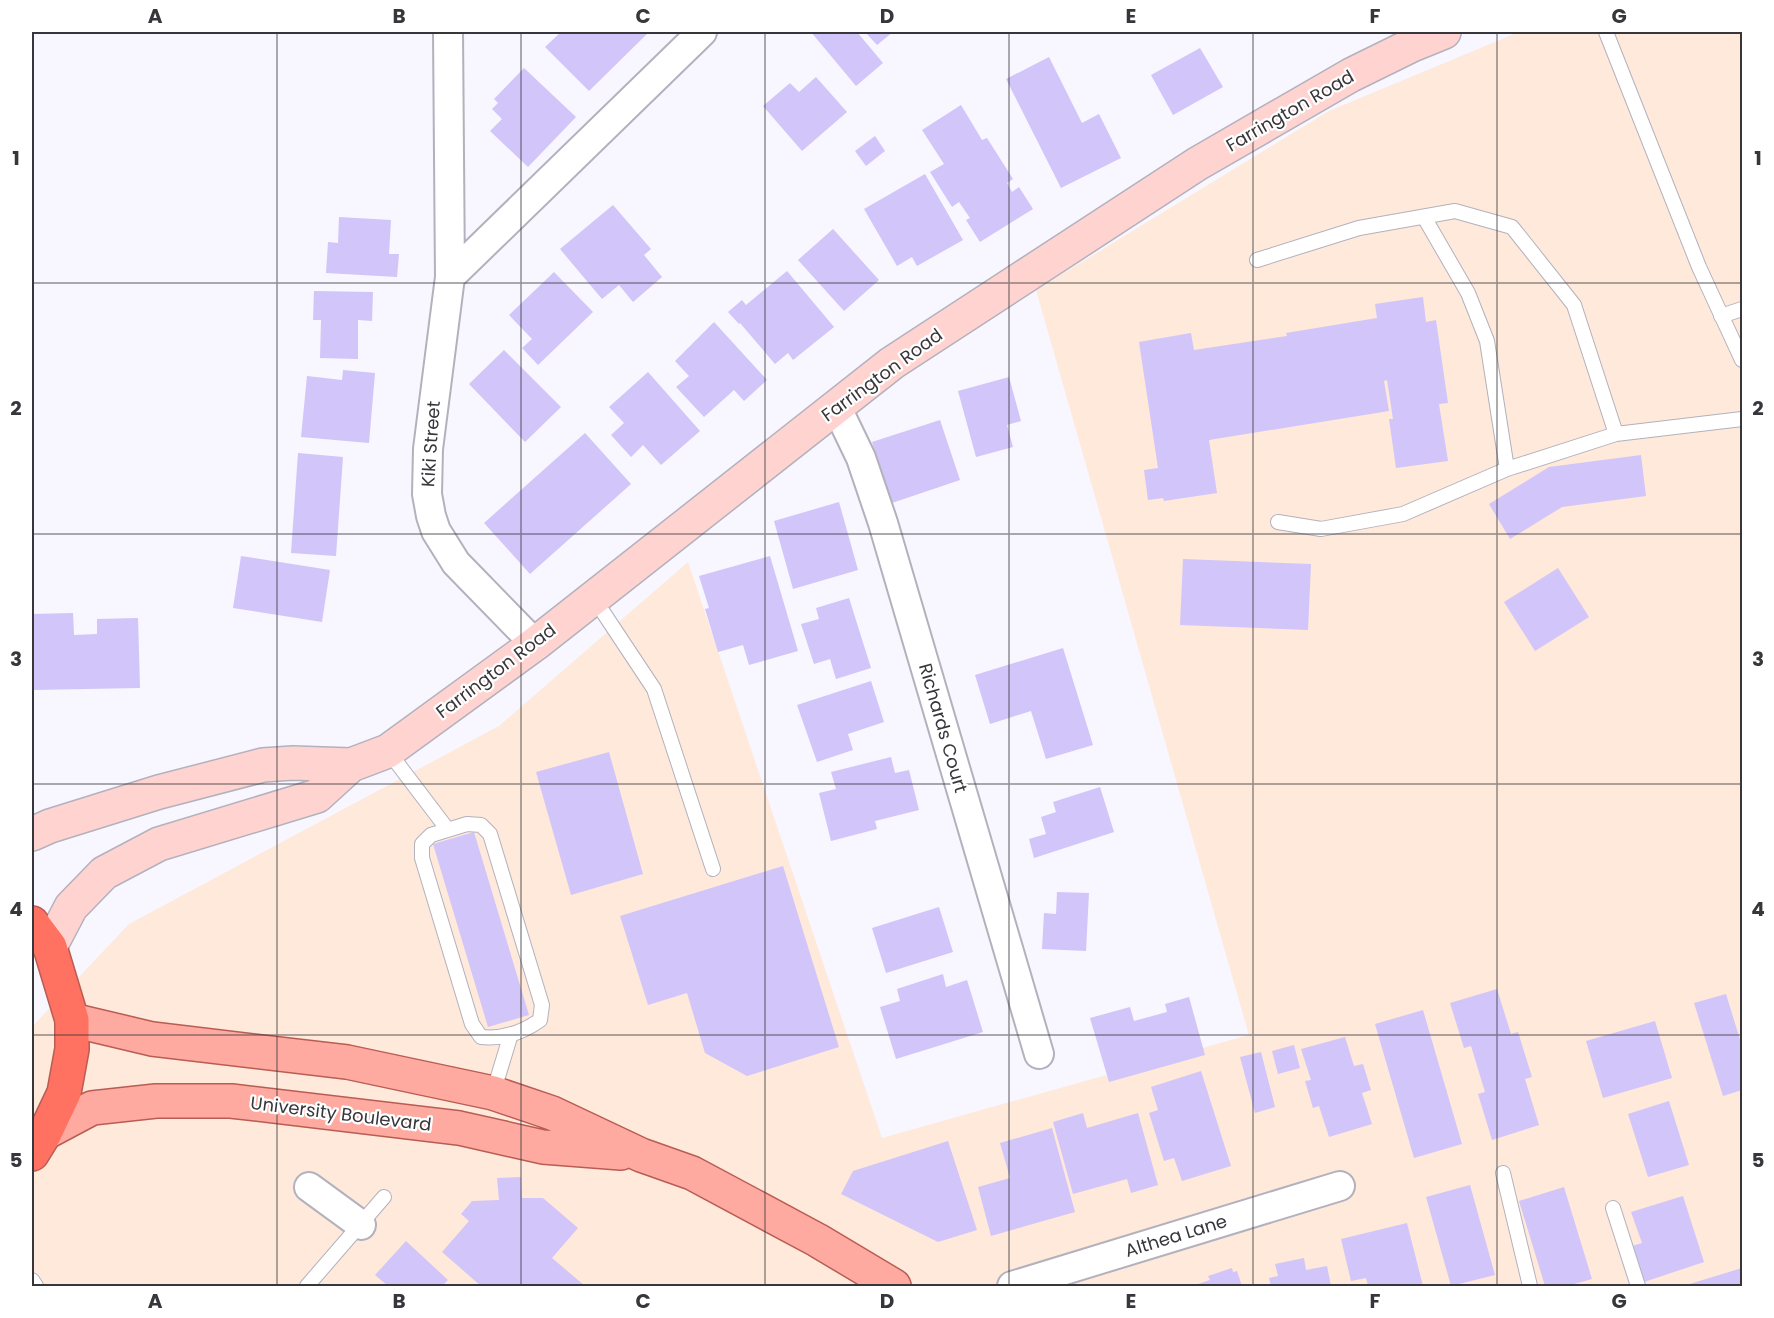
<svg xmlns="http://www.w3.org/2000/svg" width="1774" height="1318" font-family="Poppins,sans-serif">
<rect width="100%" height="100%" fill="#f8f6fe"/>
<path fill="#fee9da" d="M1519,32H1742V1286H32V1027L129,924L499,726L688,562L882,1138L1249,1035L1036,290L1329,111Z"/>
<path fill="#d2c5f9" d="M561,32H649L589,91L545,47Z
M811,32H857L883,63L856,86Z
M865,32H893L877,45Z
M1200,48L1223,87L1173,115L1151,75Z
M1049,57L1082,123L1099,114L1121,158L1061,188L1006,79Z
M524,68L576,117L528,167L490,131L502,119L492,109L498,103L494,99Z
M816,77L847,112L802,151L763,106L790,83L799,92Z
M961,105L982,140L987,138L1013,179L1007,183L1012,192L1019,187L1033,209L980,242L966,220L970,218L959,202L952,207L930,172L944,164L922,130Z
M875,136L885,151L866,166L855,151Z
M925,174L963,240L917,266L912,257L897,266L864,209Z
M613,205L651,249L644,255L662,277L633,302L619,285L602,299L560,249Z
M339,217L391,220L389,254H399L397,277L326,273L328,242L338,243Z
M833,229L879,280L844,311L798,260Z
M787,271L834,327L793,360L788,353L775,364L740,323L739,324L728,312L742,300L746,305Z
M554,272L593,312L538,365L522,348L532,339L509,315Z
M314,291L373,292L372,321L358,320V359L320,358L321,320H313Z
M1423,297L1426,322L1436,320L1448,403L1439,404L1448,461L1396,468L1389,419H1393L1387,380L1384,381L1389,411L1209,440L1217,493L1164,501L1163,498L1148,500L1144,470L1158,468L1139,342L1191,333L1194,350L1287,336L1286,333L1377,318L1375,304Z
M714,322L767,380L744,401L734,390L704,417L676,387L689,376L675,361Z
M504,350L561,407L525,442L469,384Z
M343,370L375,373L369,443L301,437L307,376L342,380Z
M648,372L700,431L661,465L643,445L631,457L611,435L624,423L609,407Z
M1009,377L1021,421L1007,425L1013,447L976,457L958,391Z
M940,420L960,480L892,503L872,442Z
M585,433L631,484L530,574L484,523Z
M298,453L343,457L336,556L291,553Z
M1641,455L1646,496L1562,507L1510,539L1489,504L1549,467Z
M839,502L858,570L793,589L774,521Z
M241,556L330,570L322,622L233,608Z
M770,556L798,651L749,665L743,645L718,652L705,609L709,608L699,576Z
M1183,559L1311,564L1308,630L1180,625Z
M1558,568L1589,617L1535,651L1504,602Z
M849,598L871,668L836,679L830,659L814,664L801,624L819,619L816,608Z
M73,613L74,635L97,634V619L138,618L140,688L32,690V614Z
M1063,648L1093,745L1046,759L1031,711L990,724L975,675Z
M871,681L884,722L848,734L853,750L817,762L797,705Z
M609,752L643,874L571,895L536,772Z
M891,757L895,773L909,770L919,810L875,821L877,829L831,841L819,793L836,789L831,772Z
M1100,787L1114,832L1034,858L1029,839L1046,834L1041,817L1056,812L1053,802Z
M474,832L529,1015L488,1027L433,844Z
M783,866L839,1047L747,1076L705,1053L687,993L648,1005L620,916Z
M1057,892L1089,893L1086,951L1042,949L1044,913L1056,914Z
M939,907L953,952L886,973L872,928Z
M943,974L946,987L967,980L983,1032L896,1059L880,1007L900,1001L897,989Z
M1497,989L1511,1034L1518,1032L1532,1077L1525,1079L1539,1125L1492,1140L1478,1094L1485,1092L1471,1046L1464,1048L1450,1003Z
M1726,994L1742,1046V1090L1723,1096L1694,1003Z
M1189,997L1205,1055L1109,1082L1090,1018L1130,1007L1134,1021L1167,1012L1165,1004Z
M1423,1010L1462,1144L1414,1158L1375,1024Z
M1655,1021L1672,1078L1603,1098L1586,1041Z
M1345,1037L1354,1066L1363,1064L1371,1090L1362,1093L1372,1124L1329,1137L1319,1106L1313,1108L1305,1081L1311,1080L1301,1049Z
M1294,1045L1300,1068L1278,1074L1272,1051Z
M1261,1052L1275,1107L1255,1113L1240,1057Z
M1201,1071L1231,1166L1182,1181L1174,1158L1164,1161L1149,1113L1158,1110L1151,1087Z
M1669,1101L1689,1165L1648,1177L1628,1114Z
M1083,1113L1087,1128L1138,1113L1158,1185L1131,1193L1127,1179L1073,1194L1053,1122Z
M1052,1128L1075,1212L991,1236L978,1187L1010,1178L1000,1143Z
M948,1141L977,1230L938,1242L841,1194L853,1171Z
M521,1177L522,1198H543L578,1228L552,1258L585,1286H481L442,1252L469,1221L461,1214L472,1201L499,1200L497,1178Z
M1470,1185L1495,1275L1451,1286L1426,1197Z
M1564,1187L1592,1279L1567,1286H1545L1519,1201Z
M1683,1196L1704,1262L1644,1282L1632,1246L1642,1243L1631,1212Z
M1407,1223L1423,1286H1368L1366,1278L1351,1281L1341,1239Z
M406,1241L448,1280L442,1286H388L375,1275Z
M1304,1258L1306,1270L1327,1266L1331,1286H1271L1269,1278L1278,1276L1275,1264Z
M1232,1268L1233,1272L1237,1271L1242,1286H1192L1210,1280L1208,1276Z
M1742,1268V1286H1683Z"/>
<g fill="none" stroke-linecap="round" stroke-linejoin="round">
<g stroke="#b3b1bd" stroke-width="16">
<path id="lane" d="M1606,32L1699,267L1742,360
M1424,217L1468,293L1487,341L1507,469
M1257,260L1359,228L1455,211L1512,227L1574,305L1616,434
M1721,316L1742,309
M1278,522L1321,529L1403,514L1507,469L1616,434L1742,419
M593,597L654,689L713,869
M388,751L448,830
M467,824L481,825L490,834L542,1005L540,1020C522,1033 502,1039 481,1037L472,1024L422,858V844L431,835Z
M493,1093L511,1034
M1503,1173L1530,1286
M1613,1208L1638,1286
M32,1280L36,1286
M307,1286L384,1197"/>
</g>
<g stroke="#b3b1bd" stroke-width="32">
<path id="street" d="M448,32L450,277L428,449L427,494L431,516L436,531L456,563L535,644
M450,277L702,32
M836,406L861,458L883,523L1039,1054
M309,1187L361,1225
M1012,1286L1340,1186"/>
</g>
<g stroke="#b3b1bd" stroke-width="36">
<path id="secondary" d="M32,834L50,826L159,792L263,765L293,763L351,765
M50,947L71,907L104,873L159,844L317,796L351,765L388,751L535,644L892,363L1197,164L1351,75L1412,45L1444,32"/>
</g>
<g stroke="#b95c54" stroke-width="36">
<path id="primary" d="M72,1020L152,1039L347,1062L493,1093L552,1113L641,1155L692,1173L817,1240L894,1286
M45,1133L92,1108L156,1101H231L459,1128L543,1147L621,1153"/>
</g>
<g stroke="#b95c54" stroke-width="36">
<path id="highway" d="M32,923L50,947L72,1020V1049L64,1093L45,1133L32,1154"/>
</g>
<use href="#lane" stroke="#fff" stroke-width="14"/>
<use href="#street" stroke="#fff" stroke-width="28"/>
<use href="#secondary" stroke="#ffd4d0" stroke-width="33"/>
<use href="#primary" stroke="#ffaaa0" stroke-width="33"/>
<use href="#highway" stroke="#ff7161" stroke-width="33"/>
</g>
<path fill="none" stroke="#37363b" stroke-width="1.5" stroke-opacity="0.55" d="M277,32V1286M521,32V1286M765,32V1286M1009,32V1286M1253,32V1286M1497,32V1286M32,283H1742M32,534H1742M32,784H1742M32,1035H1742"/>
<g text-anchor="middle" stroke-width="4.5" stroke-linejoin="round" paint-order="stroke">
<g font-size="18" fill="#37363b" stroke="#fff">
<text transform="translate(1290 111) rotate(-30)" y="6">Farrington Road</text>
<text transform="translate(882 375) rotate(-36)" y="6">Farrington Road</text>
<text transform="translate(431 444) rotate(-86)" y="6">Kiki Street</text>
<text transform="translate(496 671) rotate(-37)" y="6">Farrington Road</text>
<text transform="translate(943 728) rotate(74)" y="6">Richards Court</text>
<text transform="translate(341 1114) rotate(7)" y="6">University Boulevard</text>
<text transform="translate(1176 1236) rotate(-17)" y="6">Althea Lane</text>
</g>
</g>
<rect width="1774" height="1318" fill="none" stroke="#ffffff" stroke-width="66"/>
<rect x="33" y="33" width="1708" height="1252" fill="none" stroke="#37363b" stroke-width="2"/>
<g font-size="20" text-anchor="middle" font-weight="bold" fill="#37363b">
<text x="155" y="23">A</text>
<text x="399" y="23">B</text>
<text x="643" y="23">C</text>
<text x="887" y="23">D</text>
<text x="1131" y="23">E</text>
<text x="1375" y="23">F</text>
<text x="1619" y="23">G</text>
<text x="16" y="165">1</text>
<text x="1758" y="165">1</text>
<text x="16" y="415">2</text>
<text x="1758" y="415">2</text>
<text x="16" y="666">3</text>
<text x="1758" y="666">3</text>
<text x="16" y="916">4</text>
<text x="1758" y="916">4</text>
<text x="16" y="1167">5</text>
<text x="1758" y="1167">5</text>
<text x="155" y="1308">A</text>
<text x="399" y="1308">B</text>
<text x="643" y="1308">C</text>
<text x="887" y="1308">D</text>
<text x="1131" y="1308">E</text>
<text x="1375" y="1308">F</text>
<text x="1619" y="1308">G</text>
</g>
</svg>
